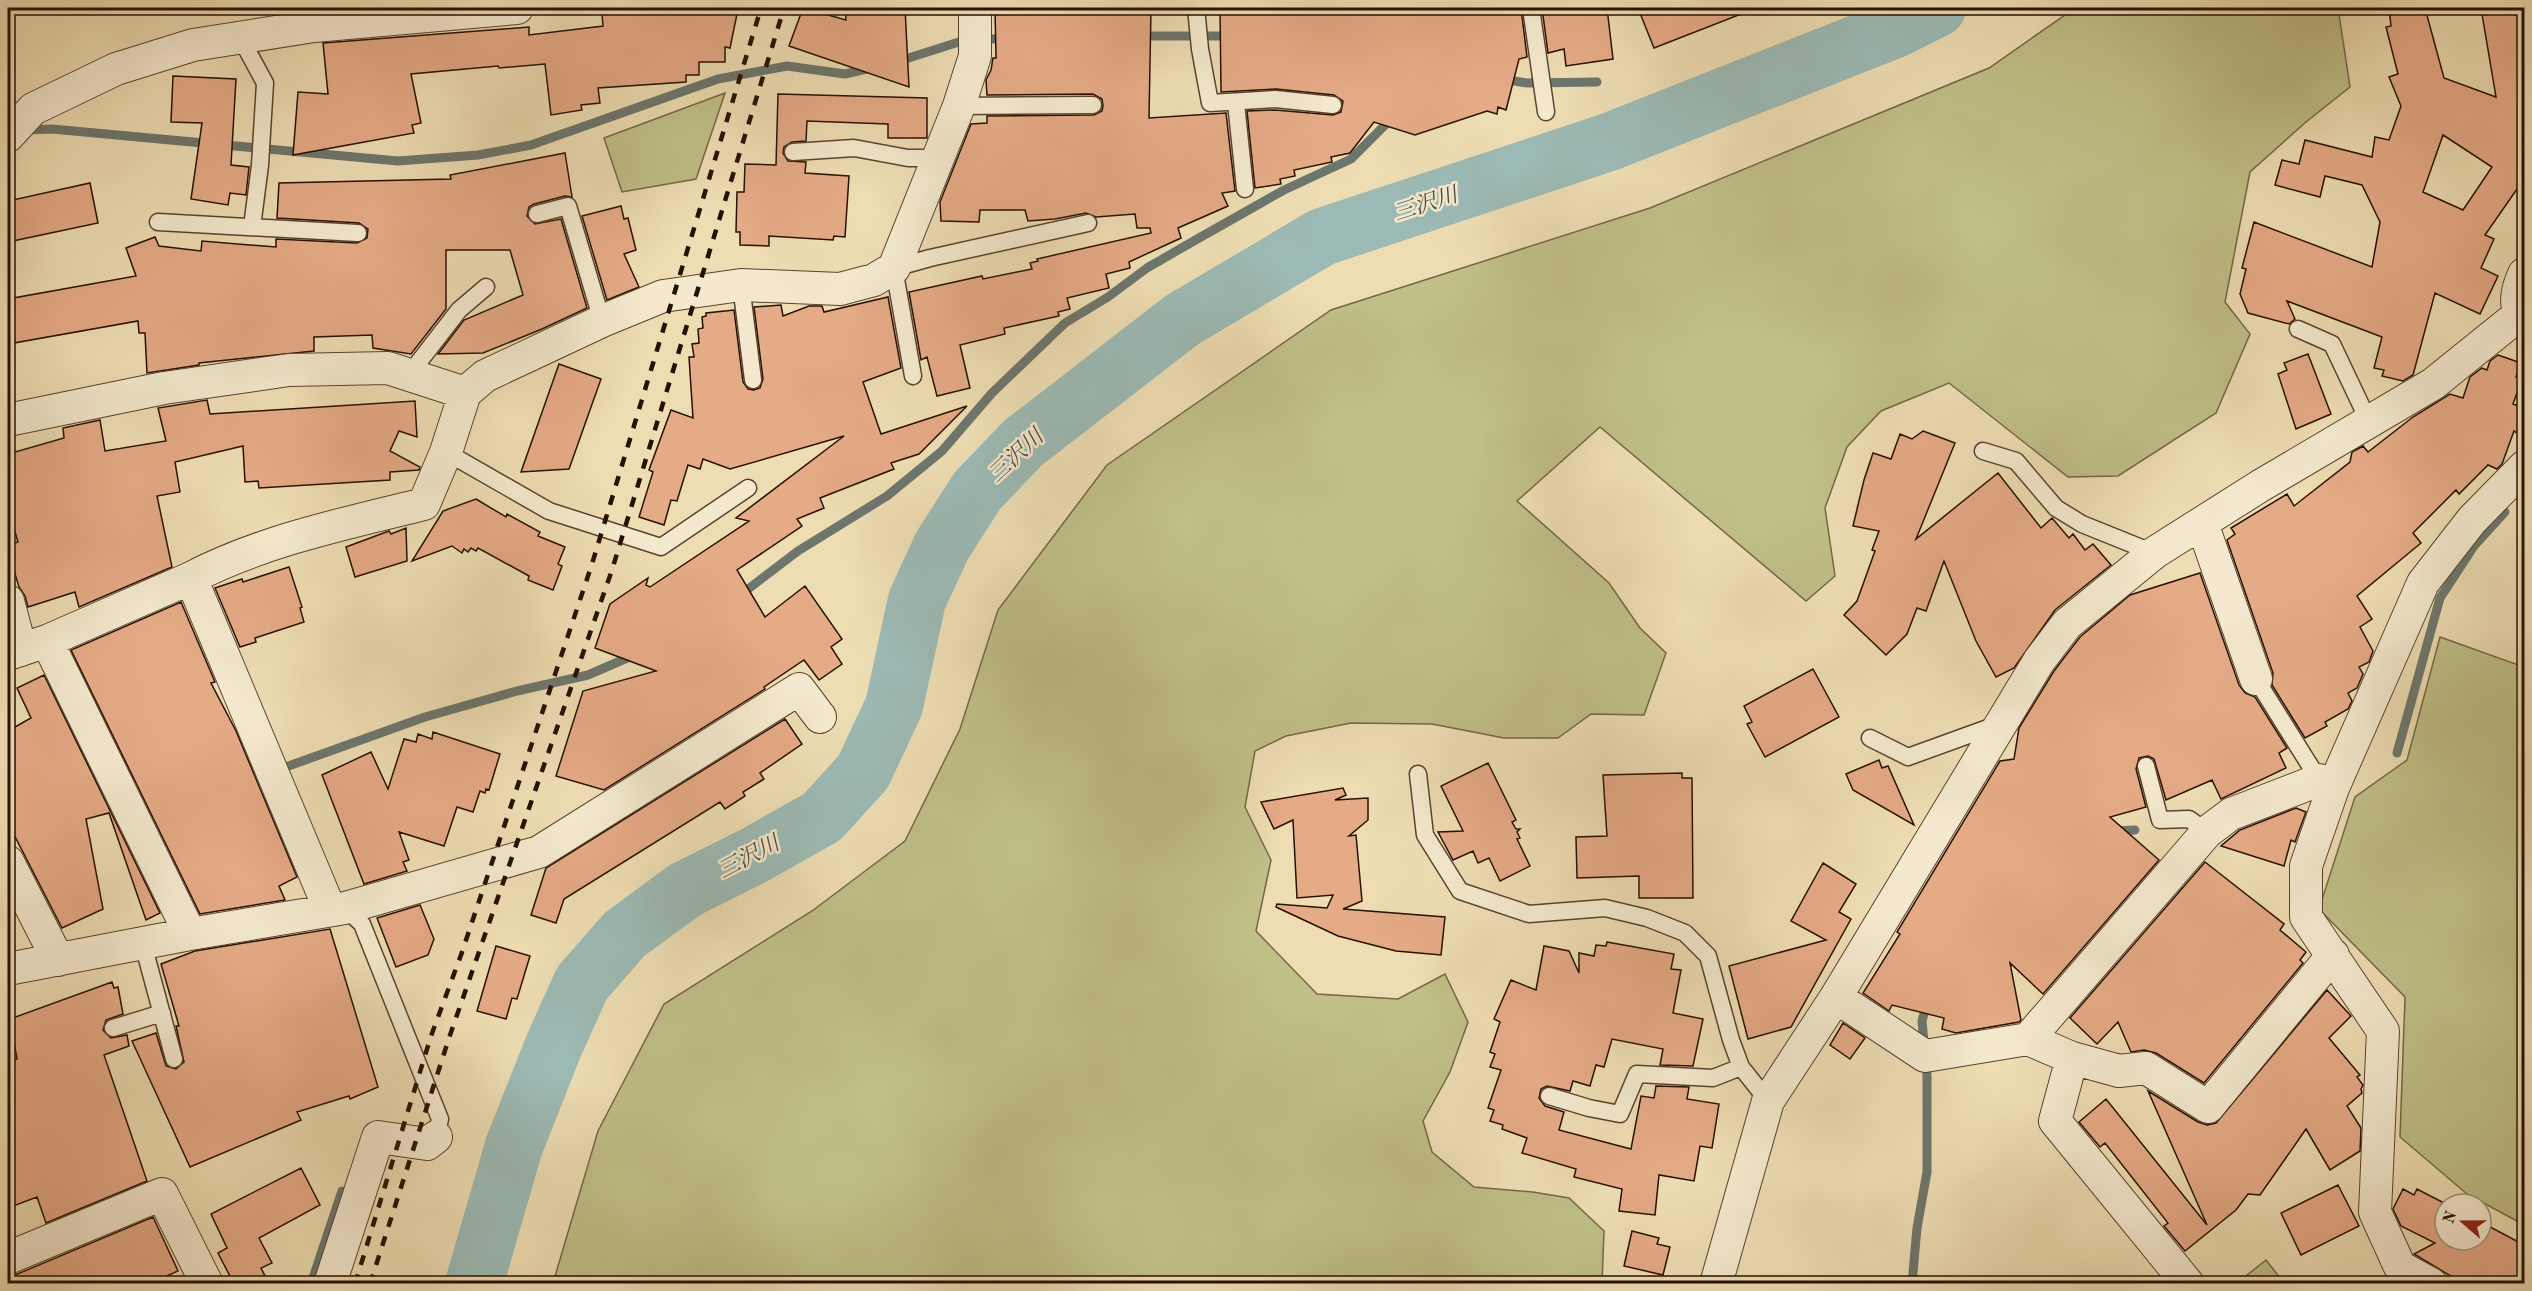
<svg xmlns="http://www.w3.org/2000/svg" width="2532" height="1291" font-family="'Old Standard TT','Noto Serif JP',serif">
<rect width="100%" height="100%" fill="#eeddb3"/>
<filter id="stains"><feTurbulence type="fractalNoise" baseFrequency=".00333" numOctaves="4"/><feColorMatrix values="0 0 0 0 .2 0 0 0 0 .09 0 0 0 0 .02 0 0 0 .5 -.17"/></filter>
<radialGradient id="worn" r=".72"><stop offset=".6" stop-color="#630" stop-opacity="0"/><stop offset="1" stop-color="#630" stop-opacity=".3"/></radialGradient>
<path fill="#c0bf88" stroke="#746844" stroke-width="1.5" d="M2075,8H2338L2350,87L2306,122L2250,172L2225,302L2250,334L2216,413L2118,476L2068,477L1949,383L1881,411L1847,447L1825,508L1835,576L1806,601L1600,427L1517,501L1609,583L1640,628L1666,653L1644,715L1591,714L1558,738H1504L1432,724L1351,723L1286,736L1255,751L1245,807L1271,860L1256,931L1317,994L1398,999L1445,974L1468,1022L1450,1072L1423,1121L1432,1152L1474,1187L1533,1192L1569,1198L1604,1231L1602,1283H553L598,1131L664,1004L812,911L905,841L960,729L998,610L1107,465L1331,310L1650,208L1989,68Z
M725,93L696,179L622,192L604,138Z
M2440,637L2524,667V1225L2467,1194L2400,1137L2405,997L2319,909L2355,797L2407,760Z
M2266,1260L2284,1283H2237Z"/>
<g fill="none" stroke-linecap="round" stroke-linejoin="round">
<path stroke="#6d766d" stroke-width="9" d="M1138,36H1233
M896,62L962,41L1008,38
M1502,79L1527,83L1597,82
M25,130L52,129L398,161L478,155L531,145L718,79L787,66L845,74L871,68
M739,596L798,551L887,496L942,451L992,393L1065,323L1108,297L1147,268L1192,242L1284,190L1351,159L1393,117
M2397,753L2440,598L2474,546L2505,512
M283,768L425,717L517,691L588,675L634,655
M2114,831L2135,830
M311,1284L342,1191
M1912,1284L1917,1228L1927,1172V1075L1922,1021L1927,1003"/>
<path stroke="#9cbab5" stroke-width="58" d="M474,1284L514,1146L554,1045L582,983L625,934L685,890L753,856L822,817L863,772L894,706L917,600L942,546L977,491L1023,443L1182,320L1322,237L1609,142L1895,29L1937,8"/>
</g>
<path fill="#e5aa86" stroke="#271000" stroke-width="1.5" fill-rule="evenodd" d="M803,8L846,20L845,8H905L909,87L789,46Z
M995,8H1151L1149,118L1226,113L1235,191L1222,193L1228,206L1178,228L1181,238L1129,262L1130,268L1106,274L1109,288L1067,298L1070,309L1058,312L1059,316L1004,328L1005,334L960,345L970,388L937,396L927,357L921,360L909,292L982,276L983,279L1032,269L1030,263L1038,261L1037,259L1151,233L1150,228H1137L1135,214L1096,217L1086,213L1055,219L1028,221L1025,210H980L979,222L941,221L940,202L971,124L987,123V116L1094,115L1102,111L1103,106L1102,99L1093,94L987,95L986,80L991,70L993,58H996Z
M1220,8H1521L1527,57L1519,59L1506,110L1498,107L1497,114L1487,111L1415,135L1374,122L1350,153L1331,157L1332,162L1294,170L1295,176L1280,179L1281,184L1255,188L1247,111L1275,110L1333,115L1341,112L1343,101L1334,95L1276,89L1221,92Z
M1542,8H1607L1613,59L1566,66L1564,49L1548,53Z
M1638,8H1754V9L1654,48Z
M2389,8H2425L2444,78L2496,97L2481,8H2517L2524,53V179L2485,235L2494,239L2481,268L2498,276L2480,314L2435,293L2413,375L2403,381L2382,376L2384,370L2374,368L2382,337L2287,301L2295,319L2289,324L2248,313L2240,294L2246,269L2242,268L2254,222L2372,267L2380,222L2362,185L2325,176L2320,197L2275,185L2282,160L2299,164L2305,140L2372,157L2375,137L2389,140L2401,106L2389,77L2398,74L2386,27L2391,26ZM2443,135L2492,167L2463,210L2423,192Z
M738,9L730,48L725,47V62H699V75H686V82L598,88L600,103L581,105L582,110L551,115L545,64L499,68L498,66L411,74L421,123L412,125L414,133L293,155L298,92L328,94L323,43L529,27V35L603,26L602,14L652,10Z
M173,76L236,79L231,165L249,167L246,195L230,193L228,205L191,199L202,123L171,122Z
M778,94L927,98V138H888V124L807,121L806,141L792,142L784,147L783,153L788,161L806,162L805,173L849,176L845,237L834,236L833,240L769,236V246L740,245V232H736L737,192H744L745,164L776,165Z
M565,153L572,197L565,196L534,204L529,207L527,216L535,224L561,219L587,308L542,329L483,353L438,354L464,320L523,295L510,250H446V309L411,354L373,348L372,335L314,337V351L199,363V365L147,373L145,333H139L138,321L8,344V299L136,276L126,248L155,237L159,246L201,251L202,241L276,247V239L357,243L367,238L368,229L359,223L277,218L279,183L451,179L450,175Z
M90,183L98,223L8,242V201Z
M621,206L624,219L628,218L636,250L624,254L639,287L607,300L582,216Z
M888,297L901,368L863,382L881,434L967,406L919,454L891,463L894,469L820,498L824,508L797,519L802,526L737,570L765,617L805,586L842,639L831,647L842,664L819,680L804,660L764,687L765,689L604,790L556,776L583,691L656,671L595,648L610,604L648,578L646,585L650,587L749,521L736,518L844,436L730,469L703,459L700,469L688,465L677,501L671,500L664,525L639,517L653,472L649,470L671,410L693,418L689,357H694L692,344L699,343L698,329L703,328L702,317L706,316V313L734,310L743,382L748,389L754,390L760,388L763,379L754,307L781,305L783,316L809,306H822L824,312Z
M2308,354L2331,414L2296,429L2278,374L2287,370L2284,363Z
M2498,355L2521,363L2516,377L2522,379L2513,404L2524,408L2517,433L2514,431L2502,464L2497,469L2488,465L2459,494L2456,490L2413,533L2421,543L2357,596L2372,619L2360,627L2373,651L2369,662L2359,667L2363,674L2357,688L2348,693L2352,701L2348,709L2325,722L2327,726L2305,738L2272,685L2273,673L2227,540L2235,534L2231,528L2287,494L2294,506L2350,462L2352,452L2363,446L2368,452L2413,417L2450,394L2463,398L2470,377L2482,368L2487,370L2490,361Z
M559,364L601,379L569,469L521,472Z
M207,400L210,414L415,401L417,437L399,431L390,451L420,467L419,470L390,472V480L259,488L258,481L245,482L243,446L175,462L180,492L157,496L172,567L79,607L75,592L28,607L25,596L19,587L8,551V545L18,542L8,508V454L64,438L63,428L100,420L105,451L166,441L158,408Z
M1923,431L1955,443L1916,539L1998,473L2041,528L2052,518L2069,538L2073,534L2085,550L2093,544L2111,565L2055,610L2014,668L1996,677L1976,641L1944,561L1926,611L1917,608L1907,634L1886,655L1844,615L1857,601L1875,551L1872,550L1879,531L1853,526L1864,480L1873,453L1891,459L1900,434L1912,439Z
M476,499L506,517L507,514L540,532L538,536L565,547L558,564L562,566L553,590L528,580L529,576L478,548L476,551L471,548L468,552L464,549L462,553L452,546L412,561L443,511Z
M406,528L407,561L355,577L346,547L389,531L391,534Z
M289,567L302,607L300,608L304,622L255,638L256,642L240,647L215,588L242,579L243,582Z
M2200,573L2239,685L2245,693L2255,697L2287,748L2279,753L2286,768L2221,799L2212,780L2166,800L2154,759L2148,756L2139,758L2136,769L2146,807L2110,817L2159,860L2043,994L2010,963L2021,1020L2019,1022L1956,1033L1942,1029L1944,1018L1892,1005L1889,1011L1863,993L1900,934L1897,932L2000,761L2014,759L2019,728L2054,671L2080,637L2130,595Z
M181,602L215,682L211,683L236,731L297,877L279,886L285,900L200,914L71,650Z
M1813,669L1839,717L1765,757L1747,724L1752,722L1744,706Z
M44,675L160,913L146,920L109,813L86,819L103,909L62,928L8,823V731L31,718L17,688Z
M785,719L802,744L760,773L764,779L743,792L745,796L725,809L720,802L564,899L556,923L531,915L546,868Z
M433,732L500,754L489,790L486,789L485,793L480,791L473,812L457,807L444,846L399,832L409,860L403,862L407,871L364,884L322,775L371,752L388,789L404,739L416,742L418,734L432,739Z
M1879,760L1882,768L1888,766L1914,825L1853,790L1846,774Z
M1488,763L1516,820L1512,822L1516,829H1520L1517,832L1520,838L1517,839L1530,866L1500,881L1489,858L1478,863L1473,851L1453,860L1438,832L1463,831L1441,786Z
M1682,773V778H1692L1693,898H1639V876L1577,878L1576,837L1607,836L1603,775Z
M1343,788L1346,795L1335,800L1368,798V820L1349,836L1356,835L1362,901L1343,909L1445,917L1441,955L1396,951L1338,936L1276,907L1277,904L1327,908L1333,895L1297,898L1293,820L1274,829L1261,802Z
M2296,808L2306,812L2295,842L2291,840L2284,866L2221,846L2240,830Z
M2205,862L2284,924L2280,930L2306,952L2300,960L2303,963L2204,1083L2156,1053L2144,1050L2131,1052L2118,1022L2097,1044L2070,1018Z
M1823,863L1856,884L1839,912L1851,919L1791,1027L1748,1039L1729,966L1826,940L1791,921Z
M420,905L434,939L428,955L396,967L377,918Z
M330,929L378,1087L350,1099L349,1096L297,1112L301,1120L190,1167L132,1041L156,1033L166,1066L176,1069L184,1062L176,1026H179L161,964L195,951Z
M1607,942L1674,954L1671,969L1681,970L1673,1013L1703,1019L1693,1066L1660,1065L1663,1049L1612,1039L1604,1067L1596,1065L1590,1086L1573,1081L1570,1091L1547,1086L1541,1089L1539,1098L1545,1106L1564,1112L1559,1130L1631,1149L1641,1096L1654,1098L1656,1086L1689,1087L1687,1099L1719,1104L1712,1148L1700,1146L1694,1181L1659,1175L1655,1215L1619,1211L1622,1189L1574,1177L1576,1169L1522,1153L1527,1138L1502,1129L1503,1125L1490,1121L1494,1110L1488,1108L1501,1070L1490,1067L1495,1054L1490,1052L1500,1022L1494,1019L1511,980L1536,990L1544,946L1569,951L1579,973V953L1594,956L1596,945L1606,946Z
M496,946L530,956L517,999L512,998L506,1019L477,1011Z
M112,982L114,988L118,987L123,1014L106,1020L103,1030L111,1038L127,1035L129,1046L104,1055L147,1181L46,1223L37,1197L8,1208V1077L14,1075L10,1060L17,1059L10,1019Z
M2327,990L2351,1016L2329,1038L2360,1075L2357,1077L2363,1085L2361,1089L2362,1093L2347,1106L2361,1128L2360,1151L2330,1170L2306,1129L2260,1195L2248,1194L2236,1210L2185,1251L2164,1226L2168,1223L2105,1143L2100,1147L2079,1122L2106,1099L2207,1225L2148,1091L2198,1122L2207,1125L2216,1123Z
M1843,1023L1865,1038L1850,1059L1830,1045Z
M301,1168L320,1205L259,1238L272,1263L261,1268L269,1284H234L218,1253L227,1248L211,1214Z
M2338,1185L2359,1226L2301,1255L2281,1213Z
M2403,1189L2414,1195L2417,1189L2446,1204L2445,1240H2481V1222L2524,1245V1267L2515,1284H2464L2414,1254L2435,1243L2401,1226L2393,1209Z
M153,1217L178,1271L149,1284H8V1276L15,1275Z
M1632,1231L1659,1238L1657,1244L1670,1247L1663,1275L1624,1266Z"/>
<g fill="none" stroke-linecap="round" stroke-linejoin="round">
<g stroke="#59432d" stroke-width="19">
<path id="lane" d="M1196,8L1200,49L1210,103L1275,99L1333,105
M1531,8L1546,112
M240,37L265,83L260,165L252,227
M1236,103L1245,189
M959,106L1093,105
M793,152L854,148L908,158H937
M537,214L568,206L602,321
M158,222L358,233
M741,285L753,380
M2298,329L2332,344L2369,422
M408,376L459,310L486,287
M913,376L894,268L930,258L1088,223
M1983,451L2016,461L2056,508L2082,524L2154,553
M446,452L549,511L661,547L748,488
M2256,679L2319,780
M1870,738L1908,757L1999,724
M2146,766L2160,820L2189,819L2207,832
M1418,774L1425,835L1460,891L1529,914L1605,908L1647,918L1685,933L1708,956L1731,1040L1741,1067L1768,1101
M345,908L362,924L440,1119L436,1137
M143,944L174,1059
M113,1028L162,1013
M1549,1096L1589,1108L1620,1114L1637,1074L1713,1078L1741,1067"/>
</g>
<g stroke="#59432d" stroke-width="34">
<path id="street" d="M8,136L33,109L116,69L193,45L314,26L517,8
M2524,274C2518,287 2512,307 2524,319
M8,420L164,388L289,370L388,368L465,393
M2202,523L2256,679
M191,578L330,910
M8,601L21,650
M47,641L190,934
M8,654L47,641L191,578C261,541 347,523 424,504L446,452L465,393L485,376L602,321L663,296L741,285L840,289L874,280L894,268L959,106L975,56V8
M8,862L58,960
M8,969L190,934L345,908L539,852L799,689L820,717
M1836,997L1925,1056L2028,1039L2072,1058L2119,1071L2146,1068L2208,1107L2333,955
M2028,1039L2207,832L2231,814L2319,780L2333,788
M2072,1058L2055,1121L2188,1284
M8,1258L162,1194L207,1284
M330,1284L378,1137L427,1144L436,1137
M1716,1284L1768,1101L1836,997L2039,661L2067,624L2154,553L2260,486L2433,384L2520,314
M2431,1284L2400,1267L2375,1212L2383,1031L2306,917V866L2333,788L2423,583L2472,520L2524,467"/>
</g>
<use href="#lane" stroke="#f4e9ce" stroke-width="16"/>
<use href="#street" stroke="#f4e9ce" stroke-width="32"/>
<path stroke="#271000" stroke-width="4.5" stroke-dasharray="10 10" stroke-linecap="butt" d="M355,1284L431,1036L461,955L592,564L761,8
M370,1284L449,1038L612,570L784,8"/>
</g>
<g text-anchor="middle" stroke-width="5" stroke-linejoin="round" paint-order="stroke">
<g font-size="22" font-style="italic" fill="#504c3f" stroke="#f4e9ce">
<text transform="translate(1425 203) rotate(-18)" y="8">三沢川</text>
<text transform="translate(1015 455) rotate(-43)" y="8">三沢川</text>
<text transform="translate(748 856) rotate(-28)" y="8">三沢川</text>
</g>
</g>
<rect width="2532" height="1291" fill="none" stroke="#eeddb3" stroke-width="30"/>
<rect x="9" y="9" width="2514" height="1273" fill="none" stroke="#271000" stroke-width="3"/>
<rect x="15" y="15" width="2502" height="1261" fill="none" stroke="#271000" stroke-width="1.5"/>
<g transform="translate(2463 1222) rotate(290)"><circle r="28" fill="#f4e9ce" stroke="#a2927c" stroke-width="1.5"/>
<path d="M0-4.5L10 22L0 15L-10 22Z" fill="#8f2418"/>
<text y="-9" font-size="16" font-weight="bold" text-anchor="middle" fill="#271000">N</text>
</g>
<rect width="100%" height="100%" filter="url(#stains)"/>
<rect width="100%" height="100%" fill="url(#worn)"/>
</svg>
